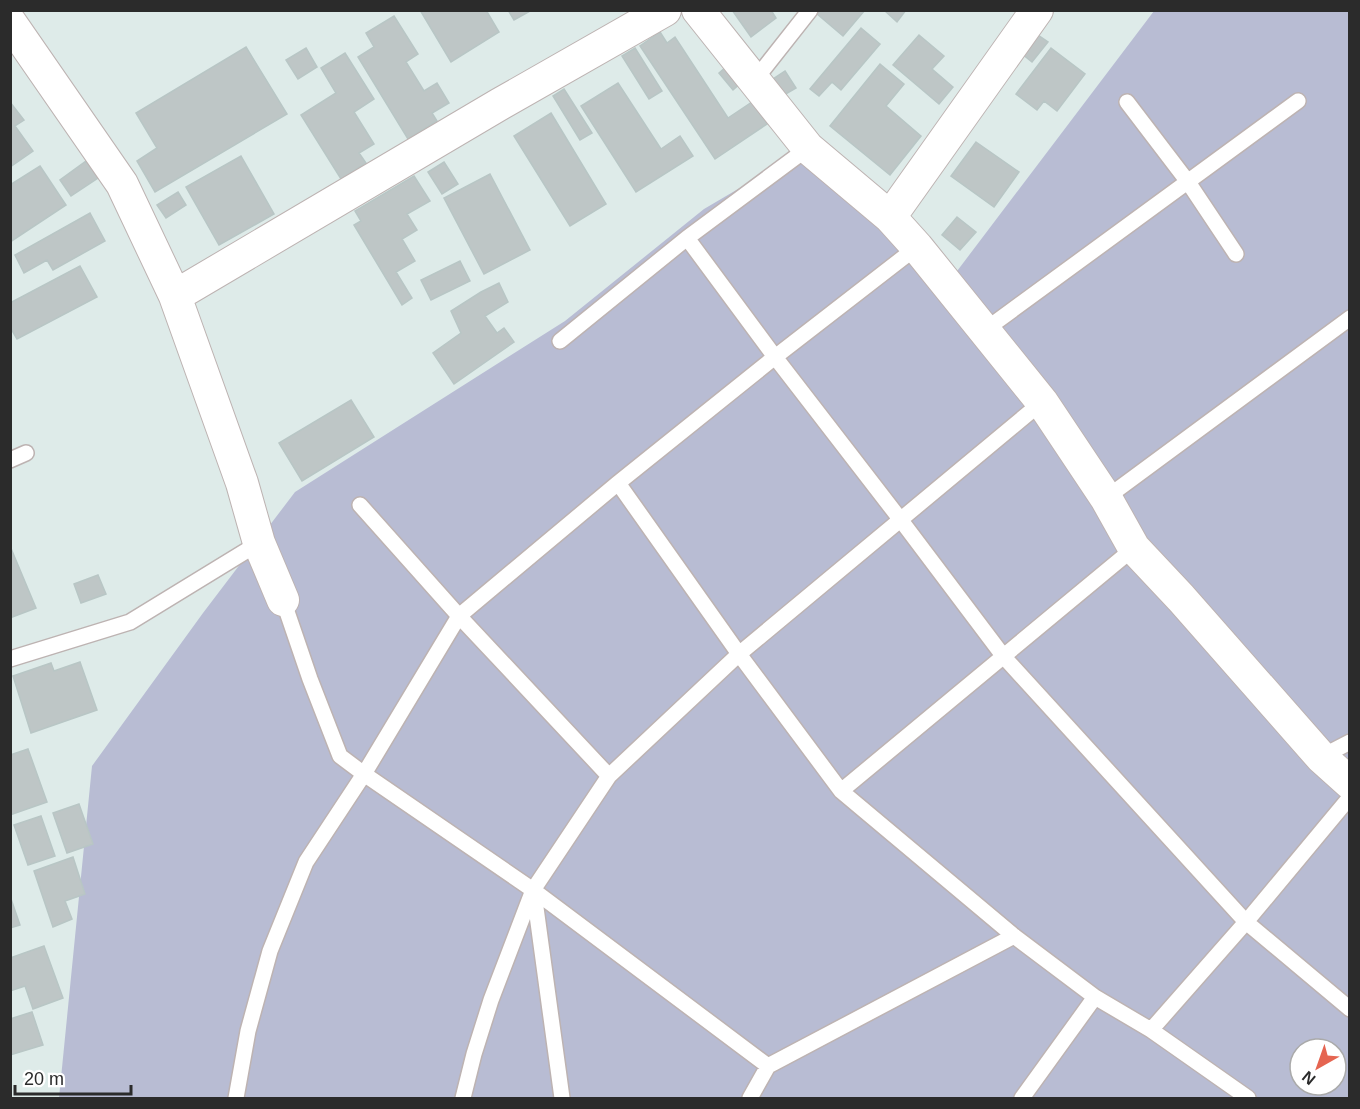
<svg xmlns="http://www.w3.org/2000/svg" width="1360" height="1109" font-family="Arial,sans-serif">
<rect width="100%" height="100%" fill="#deebe9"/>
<path fill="#b8bcd3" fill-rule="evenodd" d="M1154,11H1349V1098H59L92,766L203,613L295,492L565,321L704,209L808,148L948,283ZM1300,1049H1336V1085H1300Z"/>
<path fill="#bec6c6" stroke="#b8c6c5" stroke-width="1.5" d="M420,10H486L499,32L451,62Z
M508,10H532L514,20Z
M732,10H771L776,18L751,37Z
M820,10H865L843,36L817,14Z
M884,10H906L897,22Z
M394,16L418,54L406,62L424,91L437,83L449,103L432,113L437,121L408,139L358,57L374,47L366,33Z
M861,28L880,44L841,90L832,82L819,96L810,89Z
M660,32L667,43L675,37L728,118L752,102L767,124L715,159L640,46Z
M919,35L944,56L932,69L953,87L939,104L893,65Z
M1038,35L1048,42L1032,62L1022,54Z
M246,47L287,114L155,192L137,161L157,148L136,113Z
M306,48L317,67L298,79L286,60Z
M635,48L662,91L649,99L622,56Z
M1051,48L1085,74L1057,111L1044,101L1037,110L1016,94Z
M345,53L374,99L354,112L374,144L359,153L366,163L341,179L301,115L336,93L321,68Z
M880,64L904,84L886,106L921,136L890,175L830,126Z
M727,66L742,82L733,90L719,73Z
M785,71L796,88L784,95L773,79Z
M618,83L661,149L680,136L693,156L636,192L581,106Z
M564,89L592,133L580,140L553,96Z
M10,102L24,120L15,126L33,151L10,167Z
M551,113L606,204L570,226L514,136Z
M976,142L1019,172L994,207L951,176Z
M241,156L274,214L219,245L186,187Z
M86,161L98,178L71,196L60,180Z
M444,162L458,184L442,194L428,172Z
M40,166L66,205L10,242V185Z
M490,174L530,250L484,274L444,198Z
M414,176L430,201L407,214L417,230L402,239L415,261L396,272L412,298L402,305L354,225L361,221L355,211Z
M178,192L186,205L166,218L157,205Z
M90,213L105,241L53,270L47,260L24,273L15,255Z
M957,217L976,232L960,250L942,235Z
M460,261L470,281L431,300L421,280Z
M80,266L97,297L17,339L10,327V303Z
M499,283L508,302L485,316L497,333L504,328L514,342L454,384L433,353L461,333L451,311L481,292Z
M351,400L374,437L302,481L279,443Z
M10,546L36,608L10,618Z
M98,575L106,594L81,603L74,584Z
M80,662L97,710L31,733L13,676L51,663L54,671Z
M28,749L47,802L10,815V755Z
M79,804L93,844L67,853L53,813Z
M41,816L55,856L28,865L14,825Z
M73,857L85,894L65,901L72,919L53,927L34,871Z
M10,896L20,925L10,928Z
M44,946L63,998L33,1009L25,986L10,991V958Z
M32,1012L43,1045L10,1055V1019Z"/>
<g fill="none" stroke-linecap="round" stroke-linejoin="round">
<g stroke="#bdb3b2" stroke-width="18">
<path id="service" d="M754,81L810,10
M1127,102L1188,182L1236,254
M687,238L808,148
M985,330L1298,101
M560,341L687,238L775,357L900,519L1004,657L1246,922L1350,1009
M10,460L26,453
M618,483L739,654L841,791L1014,936L1095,997L1151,1030L1248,1098
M1106,498L1350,318
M360,505L459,616L609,776
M283,600L310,679L340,756L364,774L533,890L768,1066
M10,659L130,622L259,543
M1321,757L1350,742
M841,791L1134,548
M534,893L562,1098
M1151,1030L1246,922L1350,797
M236,1098L248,1031L270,951L306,862L364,774L459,616L618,483L775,357L917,247
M463,1098L474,1054L491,1000L533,890L609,776L739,654L1042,402
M750,1098L768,1066L1014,936
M1022,1098L1095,997"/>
</g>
<g stroke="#bdb3b2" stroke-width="34">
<path id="minor" d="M698,10L808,148L890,217L917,247L1042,402L1106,498L1134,548L1181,598L1321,757L1350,783
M10,22L122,184L175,296L242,483L259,543L283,600
M890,217L1037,10
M175,296L500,104L665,10"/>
</g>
<use href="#service" stroke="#fff" stroke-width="15"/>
<use href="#minor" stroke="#fff" stroke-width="32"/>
</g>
<rect width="1360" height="1109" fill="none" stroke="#2b2b2b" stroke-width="24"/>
<g transform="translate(1318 1067) rotate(220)"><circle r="28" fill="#ffffff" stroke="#aaaaaa" stroke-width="1.5"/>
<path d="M0-4.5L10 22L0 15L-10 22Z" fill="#e56551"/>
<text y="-9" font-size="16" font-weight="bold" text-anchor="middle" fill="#2b2b2b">N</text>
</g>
<path d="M15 1085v9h116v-9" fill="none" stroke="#2b2b2b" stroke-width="3"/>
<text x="24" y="1085" font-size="18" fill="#2b2b2b" stroke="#ffffff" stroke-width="4.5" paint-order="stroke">20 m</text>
</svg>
